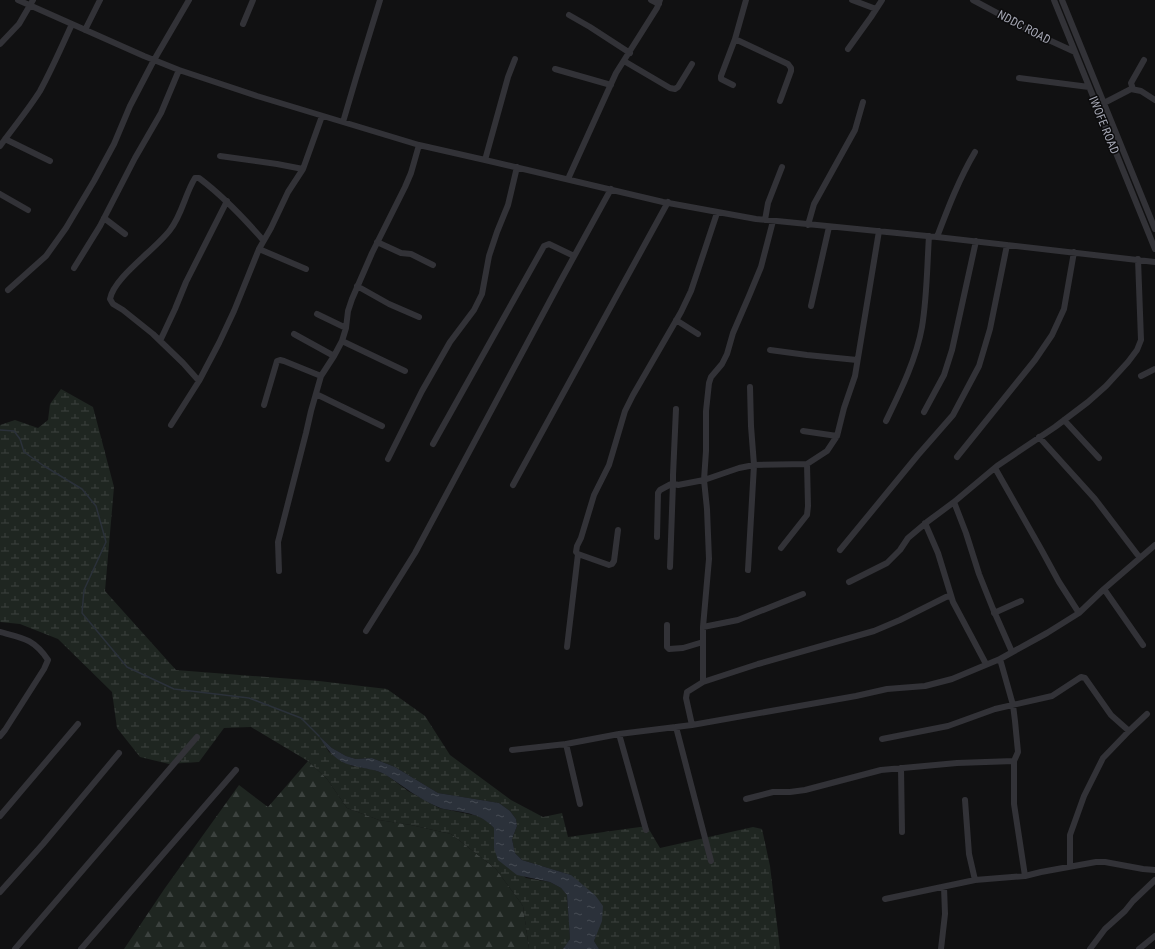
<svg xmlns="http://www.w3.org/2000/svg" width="1155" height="949" font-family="'Roboto Condensed',sans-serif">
<defs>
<pattern id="forest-firs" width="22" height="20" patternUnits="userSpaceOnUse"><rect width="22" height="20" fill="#1f2621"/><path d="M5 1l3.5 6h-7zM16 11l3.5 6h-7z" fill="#3c423f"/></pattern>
<pattern id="wetland-marsh" width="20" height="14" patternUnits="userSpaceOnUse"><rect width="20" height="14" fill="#1f2621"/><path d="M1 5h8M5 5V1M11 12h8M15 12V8" fill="none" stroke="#3c423f"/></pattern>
<pattern id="water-ripples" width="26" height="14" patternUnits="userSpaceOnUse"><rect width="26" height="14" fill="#2b313a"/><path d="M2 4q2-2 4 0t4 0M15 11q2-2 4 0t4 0" fill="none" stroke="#474c54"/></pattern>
</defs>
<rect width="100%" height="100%" fill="#111112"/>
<path fill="url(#forest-firs)" d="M308,761L327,779L347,808L379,820L411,825L451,834L496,869L523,906L529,949H124L165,888L239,785L268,807Z"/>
<path fill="url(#wetland-marsh)" d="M61,389L93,407L114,487L105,591L176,670L319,681L387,689L425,716L450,755L511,800L543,817L562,813L568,837L647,826L660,848L753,827L762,829L770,866L780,949H599L594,941L596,935L571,875L522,860L515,853L512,839L517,826L516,819L510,811L499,803L438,793L395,767L372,758L356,759L346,756L332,748L319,736L329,752L341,760L352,766L371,769L385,774L408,791L439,808L478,816L488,822L494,828V848L526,878L550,882L561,888L567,895L570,939L563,949H529L523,906L496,869L451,834L411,825L379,820L347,808L327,779L308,761L251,727L224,728L199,762L169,764L140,757L117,728L112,692L58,639L20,624L0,622V425L15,420L38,428L48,420L50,404Z"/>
<path fill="url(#water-ripples)" d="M318,735L332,748L346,756L356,759L372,758L395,767L438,793L499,803L510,811L516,819L517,826L512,839L515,853L522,860L571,875L595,895L603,906L602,921L594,941L599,949H563L570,939L567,895L561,888L550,882L517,875L498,860L494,848V828C481,814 468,813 450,810C446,809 442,809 438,807C419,799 403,786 386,775C376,769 365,769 354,766C335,762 327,749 318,735Z"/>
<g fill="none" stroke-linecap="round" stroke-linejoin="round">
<path stroke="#2b313a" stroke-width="1.5" d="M0,430L14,431L20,439L24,452L44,466L82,489L96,506L106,542L84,590L82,613L127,667L174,689L249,698L301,718L319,736"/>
<path stroke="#323237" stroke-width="6" d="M18,0L144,56L179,70L257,96L419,145L485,160L663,202L756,219L937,237L1155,262
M651,0L659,4
M852,0L876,9
M973,0L1040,36L1075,52
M1054,0L1155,249
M1062,0L1155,229
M569,15L590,27L630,53
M243,24L253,0
M85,30L100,0
M735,39L788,64L791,68V71L780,101
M0,44L19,24L33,0
M848,49L871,17L882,0
M624,61L670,88L675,89L678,87L692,64
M555,69L611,85
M1019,78L1089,87
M733,85L721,79V76L735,39L746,0
M1133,89L1131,83L1144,60
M1104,103L1131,89L1141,91L1155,100
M343,122L356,78L380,0
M5,139L50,161
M0,146C13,128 28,110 40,91C52,69 62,46 72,24
M220,156L277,164L303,169
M485,160L508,77L515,59
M568,179L616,73L657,8L660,0
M0,194L28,210
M104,218L125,234
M765,220L768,203L782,167
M808,225L814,204L855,130L863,102
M937,237C948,208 959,179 975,152
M377,242L401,253L411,254L433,265
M259,249L306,269
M74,268L100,226L135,158L161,113L179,70
M357,286L389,304L419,317
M8,290L46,256L66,228L94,181L114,144L130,106L154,60L189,0
M811,306L829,227
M317,314L346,328
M676,320L698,334
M294,334L334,356
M160,341L175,309L186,282L227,201
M342,341L405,371
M770,350L807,355L857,360
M1141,376L1155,369
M199,381L183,363L153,334L123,310L113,304L110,299C114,277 155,250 170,230C182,215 185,194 195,178H199C223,196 243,217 263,240
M316,394L382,426
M264,405L277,361L280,360L284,361L321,376
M676,409L673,475V483L678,485L704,480L739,468L754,465L807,464L827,451L837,436L844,408L855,376L879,231
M924,412L944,375L952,350L976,241
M1064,420L1099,458
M886,421C900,392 916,360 922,327C927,297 927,267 929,236
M171,425L199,381L219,343L234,311L259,249L271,228L288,192L303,169L322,116
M803,431L837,436
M1039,437L1095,499L1140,558
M433,444L544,246L549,244L574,256
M957,457L1035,360L1052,335L1064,309L1074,252
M388,459L422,391L450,342L474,310L482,294L489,256L497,232L508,205L517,167
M995,468L1041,549L1059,582L1079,613
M513,485L668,202
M954,502L966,533L979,574L993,609L1012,652
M925,523L938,553L953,602L986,664
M618,530L614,561L612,564L609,565L578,554L576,552L577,546L581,538L594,495L609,465L625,411L633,395L681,312L691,291L717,213
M657,537L658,493L660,490L673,483L670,567
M781,548L807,515L808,506L807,464
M840,550L918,455L953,415L979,366L990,329L1007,245
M748,570L754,465L751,426L750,387
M279,571L278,542L306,433L311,411L321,376L334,356L342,341L346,328L348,311L352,299L372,253L405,187L411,173L419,145
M849,582L887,563L900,550L908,538L927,522L954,502L997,466L1055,427L1088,402L1106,386L1128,362L1137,350L1141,340L1138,259
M1104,589L1143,645
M994,613L1021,601
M667,625V647L669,649L683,648L703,642
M703,627L738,620L803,594
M366,631L415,553L560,282L611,189
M0,632C23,638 34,639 48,660L44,669L5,730L0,736
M567,647L578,554
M1000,659L1013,705L1015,721L1018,752L1014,761V804L1025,876
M703,682L758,664L874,631L900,620L946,597L951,596
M692,725L686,698L687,692L703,682V627L709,559L707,509L704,480L706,451V411L709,383L711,377L722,364L727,354L733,333L749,296L761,267L773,221
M676,727L711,861
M619,734L646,830
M882,739L948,726L995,709L1052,696L1081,677L1085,678L1111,715L1129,731
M566,744L580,804
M512,750L566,744L619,734L692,725L856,696L887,689L925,686L952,679L1000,659L1047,633L1079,613L1104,589L1155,545
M901,768L902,832
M746,799L773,792H790L805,790L881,770L957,763L1014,761
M965,800L969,854L975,880
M0,816L78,724
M1070,866V835L1084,796L1103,758L1129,731L1147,714
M0,892L43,844L119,753
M885,899L975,880L1025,876L1041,872L1096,862H1105L1143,869L1155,870
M15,949L197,737
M81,949L236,770
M941,949L945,914L944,887
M1090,949L1105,929L1125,911L1133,901L1155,880
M1139,949L1155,936"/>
</g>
<g text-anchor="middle" stroke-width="3" stroke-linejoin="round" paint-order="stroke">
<g font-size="12" fill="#a3a5b2" stroke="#0c0c0d">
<text transform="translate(1024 27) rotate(28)" y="4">NDDC ROAD</text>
<text transform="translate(1104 125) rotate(68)" y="4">IWOFE ROAD</text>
</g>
</g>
</svg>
